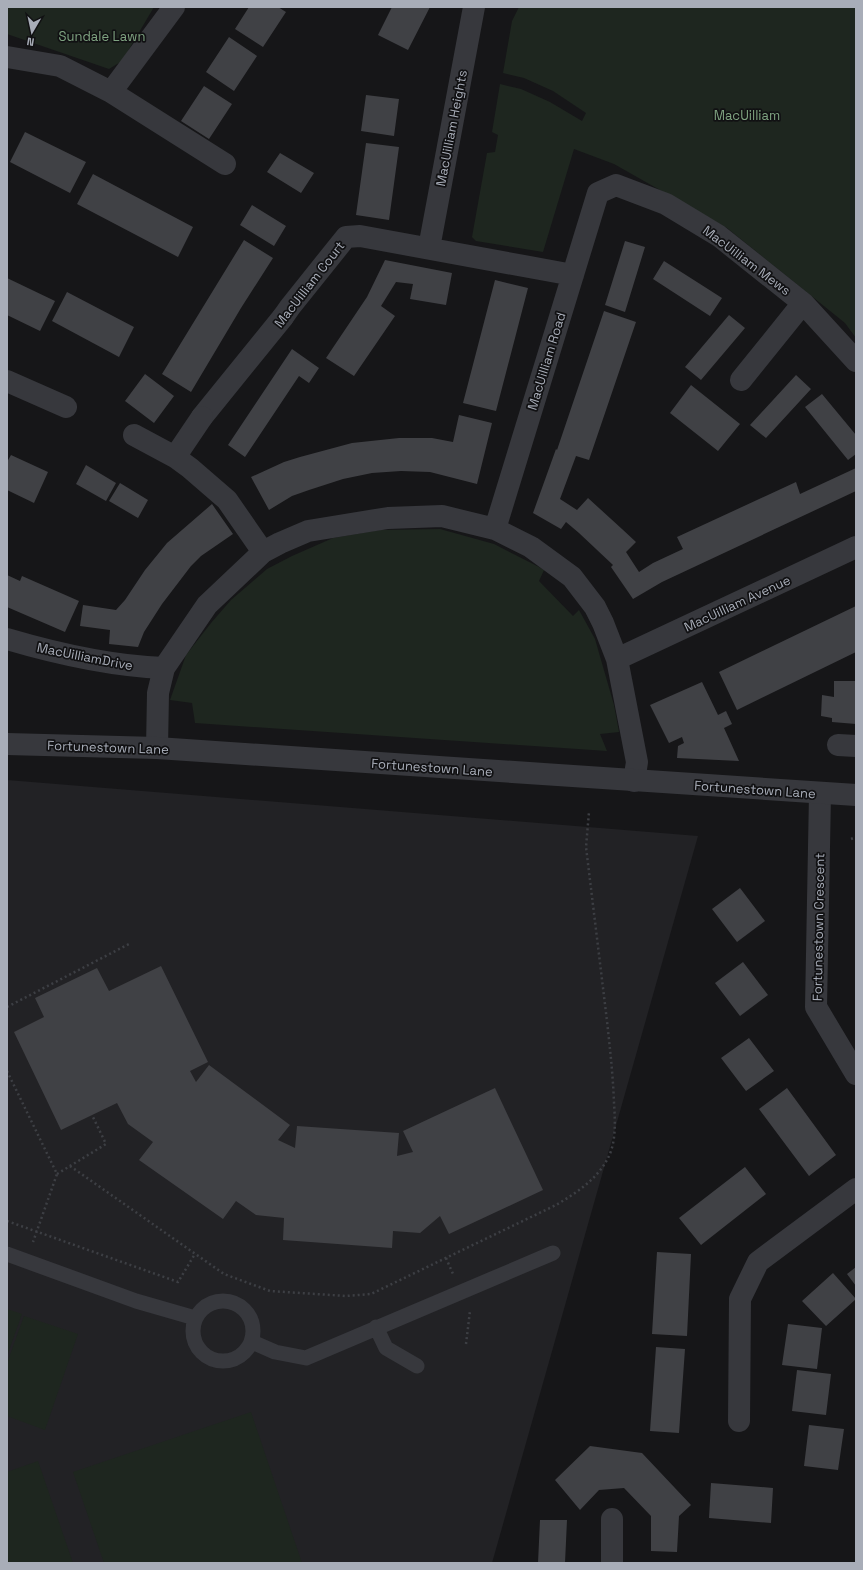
<svg xmlns="http://www.w3.org/2000/svg" width="863" height="1570" font-family="'Space Grotesk',sans-serif">
<rect width="100%" height="100%" fill="#161618"/>
<path fill="#222225" d="M7,780L698,836L492,1563H7Z"/>
<path fill="#1e261f" d="M7,7H154L122,61L109,69L7,34Z
M519,7H856V338L845,323L727,228L614,164L574,149L543,252L476,241L472,237L487,153L495,152L498,135L492,132L500,84L521,89L550,102L582,121L586,113L553,91L524,78L503,73L512,21Z
M440,529L494,544L539,567L544,570L539,581L573,616L579,610L595,639L614,705L619,732L600,734L607,751L195,723L192,703L170,700L186,655L211,623L231,600L267,569L292,556L333,538L380,530Z
M7,1309L22,1314L7,1356Z
M24,1316L78,1334L45,1430L7,1416V1363Z
M251,1412L302,1563H104L73,1472Z
M38,1461L73,1563H7V1472Z"/>
<path fill="#404145" d="M249,7H278L286,12L263,47L235,29Z
M392,7H430L408,50L378,35Z
M229,37L257,56L234,91L206,72Z
M204,86L232,104L209,139L181,121Z
M366,95L399,99L394,136L361,131Z
M25,132L86,162L70,193L10,162Z
M366,143L399,147L389,220L356,215Z
M280,153L314,173L301,193L267,172Z
M93,174L193,227L178,257L77,204Z
M252,205L286,226L274,246L240,225Z
M244,240L273,258L241,308L191,392L162,374Z
M625,241L645,247L625,312L605,305Z
M385,260L452,273L446,305L410,299L413,284L396,282L381,306L395,316L354,376L326,358L367,297Z
M664,261L722,298L710,316L653,279Z
M7,278L55,301L40,331L7,315Z
M495,280L528,288L496,411L463,403Z
M67,292L134,327L119,357L52,321Z
M604,311L636,322L589,460L576,456L560,499L577,510L588,498L622,529L636,542L626,552L639,572L653,563L683,549L677,537L796,482L800,494L856,468V491L662,582L633,599L611,567L613,565L579,533L566,522L561,529L533,513L556,449L557,450Z
M729,315L745,328L701,380L685,367Z
M292,349L319,368L309,383L299,376L245,457L228,445Z
M145,374L174,396L154,423L125,401Z
M796,375L811,389L766,438L750,425Z
M691,385L740,424L718,451L670,413Z
M822,394L856,435V454L848,460L805,407Z
M459,415L492,423L477,484L430,472L401,471L372,473L343,479L309,490L292,496L269,510L251,477L284,462L300,457L352,443L399,438H432L453,442Z
M11,455L48,472L34,503L7,490V462Z
M86,465L116,483L106,501L76,484Z
M120,483L148,500L138,518L109,501Z
M212,504L233,534L201,556L191,566L162,604L144,632L138,647L109,644L110,630L80,626L83,605L116,610L125,600L145,570L167,543Z
M7,575L20,581L22,576L79,601L65,632L7,607Z
M856,606V652L737,710L719,672Z
M834,681H856V724L832,722V718L821,716L822,695L834,697Z
M702,682L718,715L726,711L732,724L724,728L739,761L677,758L678,746L684,743L682,737L669,743L650,705Z
M740,888L765,921L737,942L712,909Z
M743,962L768,995L740,1016L715,983Z
M161,966L208,1062L190,1071L196,1082L209,1065L290,1125L278,1140L295,1148L297,1126L399,1133L397,1156L413,1152L403,1131L495,1088L543,1190L449,1234L440,1216L420,1233L393,1231L392,1248L283,1240L284,1218L256,1215L236,1201L223,1219L139,1160L153,1142L128,1124L117,1103L61,1130L14,1032L44,1017L35,998L97,968L109,991Z
M749,1038L774,1071L746,1091L721,1058Z
M787,1088L836,1155L809,1176L759,1109Z
M745,1167L766,1194L701,1245L679,1218Z
M657,1252L691,1254L687,1336L652,1334Z
M856,1267V1286L847,1274Z
M833,1273L856,1299L826,1326L802,1301Z
M788,1324L822,1328L817,1369L782,1365Z
M656,1347L685,1349L679,1433L650,1431Z
M797,1370L831,1374L826,1415L792,1411Z
M809,1425L844,1429L838,1470L804,1466Z
M590,1446L642,1453L691,1505L679,1516L677,1552L651,1551V1516L624,1488L599,1490L580,1510L555,1480Z
M711,1483L773,1488L771,1523L709,1518Z
M540,1520H567L565,1563H538Z"/>
<g fill="none" stroke-linecap="round" stroke-linejoin="round">
<path stroke="#3d3f44" stroke-width="2.5" stroke-dasharray="2 3" stroke-linecap="butt" d="M851,839L856,837
M7,1007L129,944
M7,1071L57,1174L33,1242
M70,1166L224,1274L270,1291L346,1296L371,1294L556,1205C578,1192 602,1176 611,1151C616,1136 615,1119 614,1103C613,1075 610,1049 607,1021C600,963 593,905 586,847L589,812
M57,1174L106,1144L92,1115
M7,1221L178,1282L195,1254
M446,1258L453,1274
M466,1344L470,1311"/>
<path stroke="#37383d" stroke-width="15" d="M7,1254L136,1301L195,1318
M193 1331a30 30 0 1 1 60 0a30 30 0 1 1-60 0Z
M376,1327L386,1348L417,1366
M252,1342L275,1352L306,1358L553,1253"/>
<path stroke="#37383d" stroke-width="22" d="M202,417L283,317"/>
<path stroke="#37383d" stroke-width="22" d="M7,57L60,66L111,92L225,164
M111,92L174,7
M429,248L474,7
M283,317L290,307L346,237L360,236L573,275
M741,380L803,303
M7,381L66,407
M134,435L175,457L190,468L227,500L263,552
M175,457L202,417
M495,529L598,193L616,185L666,204L719,236L803,303L856,361
M7,639C58,654 111,666 164,668
M617,659L856,547
M838,745L856,746
M157,748L158,693L164,668L207,605L263,552L280,543L308,531L388,518L442,516L495,529L531,547L572,577L595,607L603,623L617,659L637,762L634,781
M820,794L816,1007L856,1074
M739,1421L740,1299L758,1262L856,1189
M612,1563V1519"/>
<path stroke="#37383d" stroke-width="22" d="M7,744L157,748L856,795"/>
</g>
<g text-anchor="middle" stroke-width="3.5" stroke-linejoin="round" paint-order="stroke">
<g font-size="13" fill="#7fa381" stroke="#111113">
<text x="102" y="41">Sundale Lawn</text>
<text x="747" y="120">MacUilliam</text>
</g>
<g font-size="13" fill="#a8adb8" stroke="#111113">
<text transform="translate(451 128) rotate(-79)" y="5">MacUilliam Heights</text>
<text transform="translate(747 260) rotate(37)" y="5">MacUilliam Mews</text>
<text transform="translate(309 284) rotate(-52)" y="5">MacUilliam Court</text>
<text transform="translate(546 361) rotate(-73)" y="5">MacUilliam Road</text>
<text transform="translate(737 603) rotate(-25)" y="5">MacUilliam Avenue</text>
<text transform="translate(85 656) rotate(11)" y="5">MacUilliamDrive</text>
<text transform="translate(108 747) rotate(2)" y="5">Fortunestown Lane</text>
<text transform="translate(432 767) rotate(4)" y="5">Fortunestown Lane</text>
<text transform="translate(755 789) rotate(4)" y="5">Fortunestown Lane</text>
<text transform="translate(818 927) rotate(-89)" y="5">Fortunestown Crescent</text>
</g>
</g>
<rect width="863" height="1570" fill="none" stroke="#a8adb8" stroke-width="16"/>
<g transform="translate(32 32) rotate(189)" stroke="#111113" stroke-width="3" paint-order="stroke">
<path d="M0-3L7 15L0 10L-7 15Z" fill="#a8adb8"/>
<text y="-6" font-size="11" font-weight="bold" text-anchor="middle" fill="#a8adb8">N</text>
</g>
</svg>
